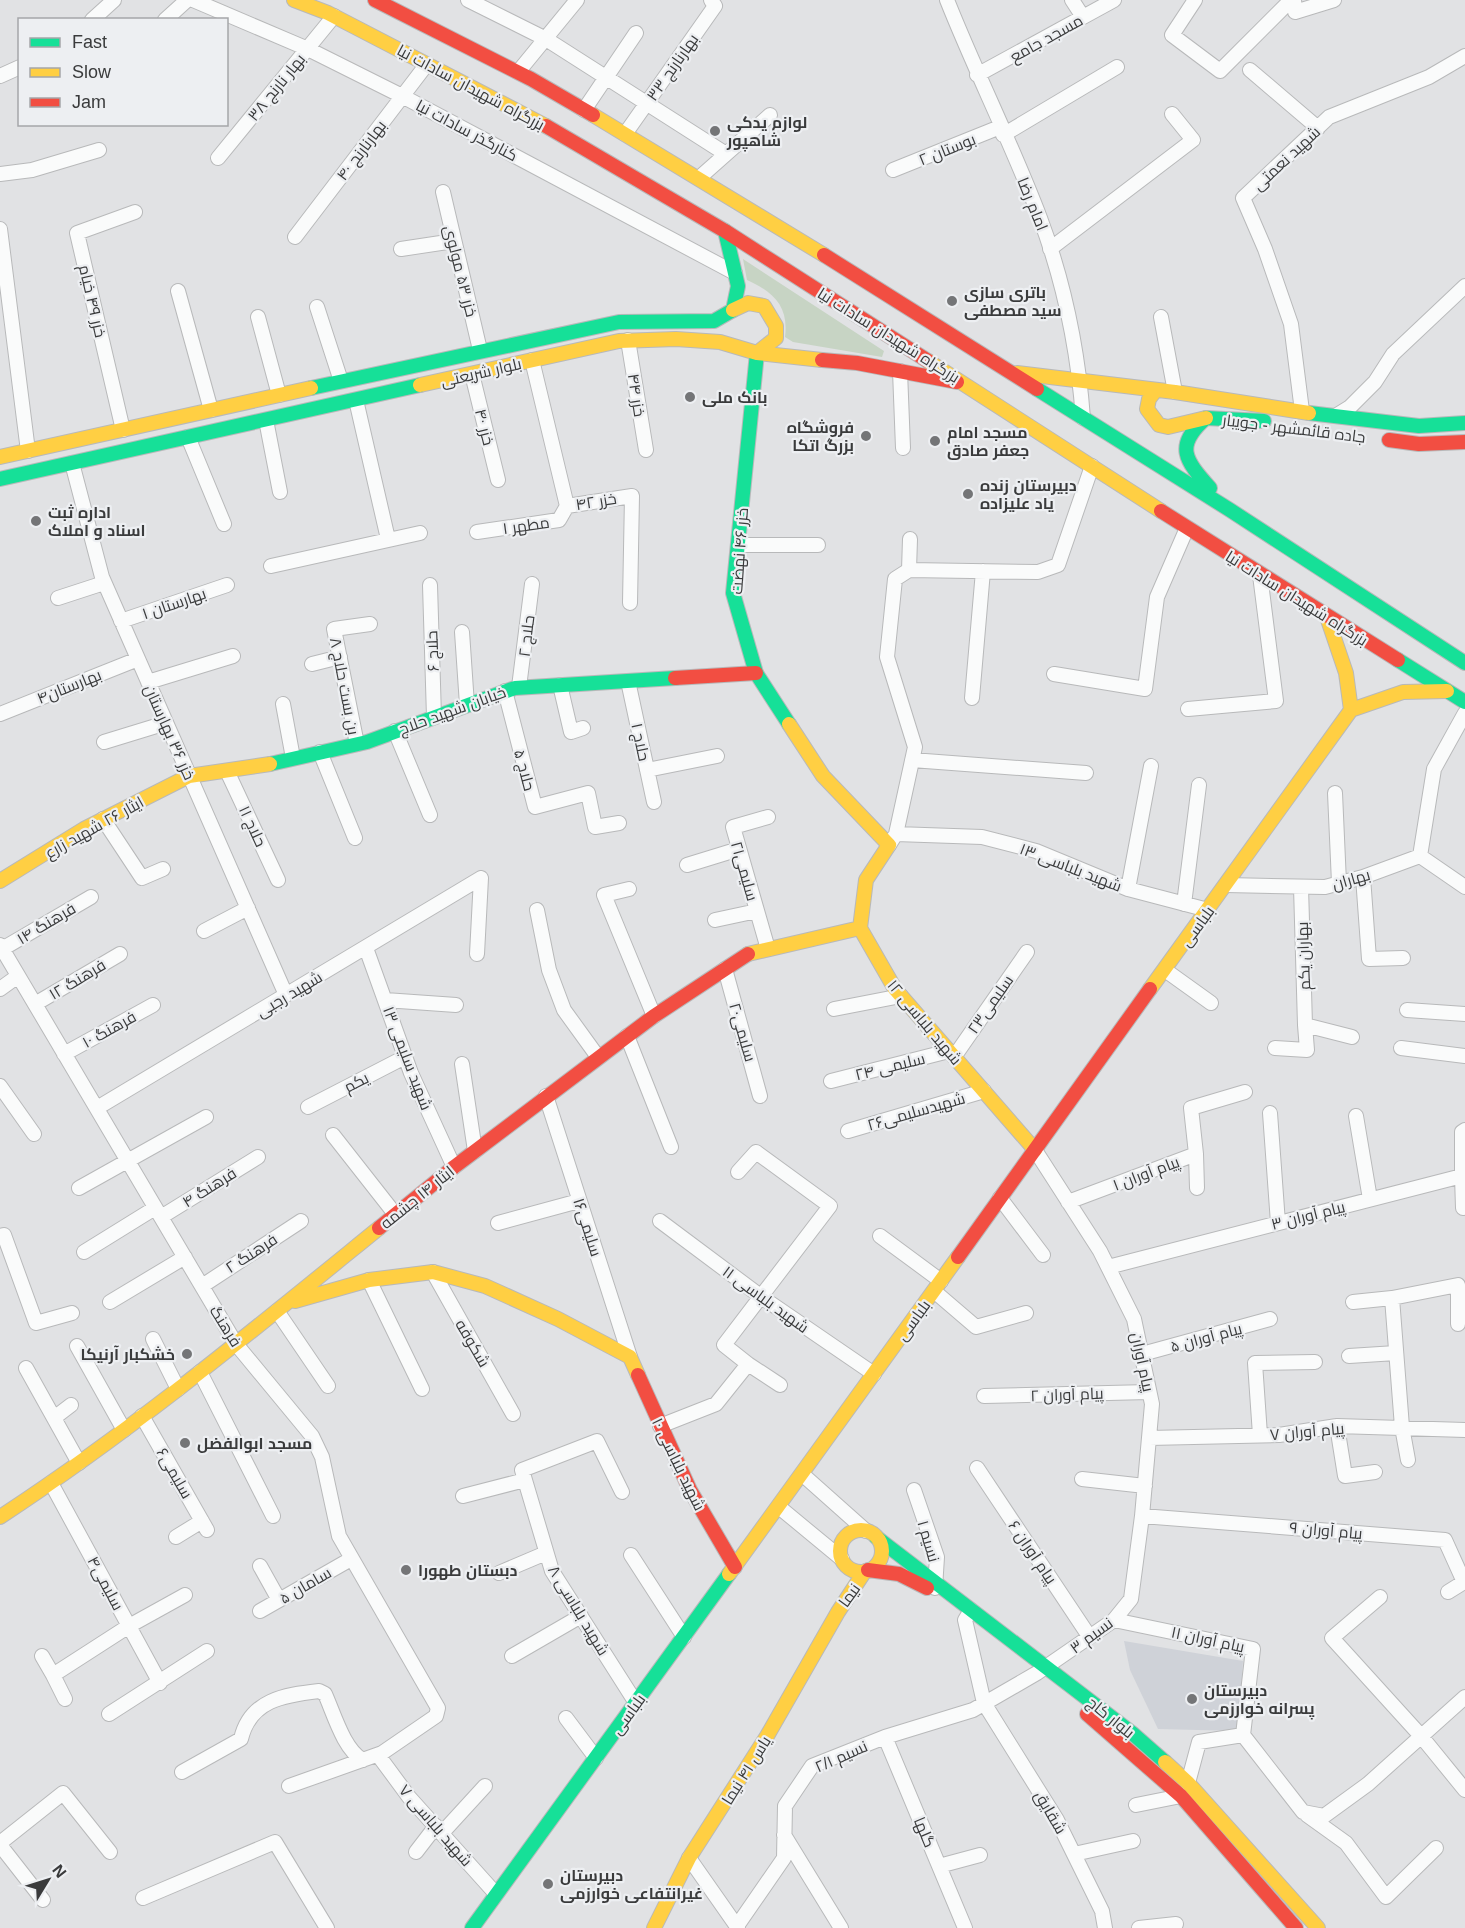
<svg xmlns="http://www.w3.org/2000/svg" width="1465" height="1928" font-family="Arial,Cairo,sans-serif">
<rect width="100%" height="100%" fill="#e1e2e4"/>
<path fill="#cfd2d8" d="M1124,1641L1243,1661L1238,1731L1158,1729L1130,1670Z"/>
<path fill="#c7d4c4" d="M743,259L884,351L882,357L793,342L785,337C789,307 774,292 747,280Z"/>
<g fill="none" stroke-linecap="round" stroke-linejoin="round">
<g stroke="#b8b9ba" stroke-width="16">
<path id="street" d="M193,0L308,49L402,96L735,273
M468,0L546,39L726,154
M947,0C976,73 1012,144 1040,218C1064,282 1078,351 1083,418
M1072,0L1083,17
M1195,0L1172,35L1220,71L1291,0
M1294,0L1295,12L1334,0
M92,20L114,0
M165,20L187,0
M1250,70L1318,128
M518,72L577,0
M977,75L1114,0
M0,76L20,67
M584,110L636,33
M625,134L715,6L711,0
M1003,135L1117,67
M218,158L334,16
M893,170L1000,127
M0,174L32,170L99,150
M699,178L770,115
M443,192L480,350
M0,229L28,451
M295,237L427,64
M401,249L454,241
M1050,249L1193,140L1172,114
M178,291L211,410
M317,307L341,381
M258,317L279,395
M1161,317L1175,392
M628,340L646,450
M532,360L567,506L632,496L630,603
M900,371L903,448
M472,374L498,480
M356,400L388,539
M1302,411L1291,324L1265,249L1243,198L1329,117L1429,77L1465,56
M1337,415L1350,407L1375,382L1393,354L1465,286
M266,420L280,492
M123,430L77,233L135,212
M188,437L224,524
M72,463L102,577L286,995
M477,532L559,520L567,506
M738,545H818
M271,566L420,533
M909,570L910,539
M430,585L434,717
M58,598L104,583
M121,621L227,585
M462,632L467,705
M312,664L340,657
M1054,674L1145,689L1157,597L1187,528
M628,681L654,802
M148,682L233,656
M560,685L571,732L583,728
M519,687L532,584
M505,691L535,807L588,793L595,827L619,823
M972,698L983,571
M283,704L293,758
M1188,709L1276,701L1260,575
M0,714L138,659
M395,731L430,815
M104,742L166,723
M357,744L334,629L370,624
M320,752L355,838
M912,760L1086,773
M647,770L717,756
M227,771L278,880
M1335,793L1339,883
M768,817L733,827L768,949
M103,819L142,878L163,869
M896,834L982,837L1036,851L1128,889L1208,910
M889,845L896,834L915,747L887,657L895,579L909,570L1038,572L1058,565L1092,466
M1420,856L1434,769L1465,713
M687,865L739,849
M1363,877L1369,959L1403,958
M1226,885L1325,887L1363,877L1420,856L1465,887
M1301,887L1305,1025L1352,1037
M629,889L604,895L654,1016
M1128,889L1151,766
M1184,904L1199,785
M537,910L549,970L564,1010L598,1057
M715,920L757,911
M204,931L248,908
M0,945L236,1344L312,1436L322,1457L339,1536L438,1708L436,1716L382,1753L289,1786
M366,948L411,1073L454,1167
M2,949L91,897
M477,954L481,878
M725,969L760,1096
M1165,970L1211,1003
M0,989L18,976
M385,1000L456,1005
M35,1004L120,954
M834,1009L901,996
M1407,1010L1465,1014
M627,1036L671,1147
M1275,1048L1307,1050L1305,1025
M1401,1048L1465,1056
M64,1054L153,1005
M954,1057L1027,952
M462,1064L475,1151
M831,1081L949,1051
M0,1086L34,1134
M546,1096L630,1357
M308,1107L405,1057
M97,1108L481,878
M1270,1113L1278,1223
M1356,1116L1370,1199
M848,1131L984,1091
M333,1135L395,1214
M1196,1154L1197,1188
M1462,1176L1463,1208
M79,1188L206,1117
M1000,1198L1043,1255
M1068,1202L1196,1154L1191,1108L1245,1092
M161,1217L258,1157
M660,1221L763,1298L874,1374
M498,1223L579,1201
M0,1236L4,1235L36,1323L72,1313
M880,1236L941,1281
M84,1252L155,1208
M1108,1267L1462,1176V1132L1465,1130
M433,1272L513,1414
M369,1280L422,1389
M202,1286L301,1221
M934,1291L976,1327L1026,1313
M110,1302L185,1257
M1353,1302L1392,1298
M277,1311L328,1386
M153,1339L178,1389
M77,1346L124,1430
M1142,1354L1270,1319
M1349,1356L1396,1353
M748,1364L780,1385
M26,1368L79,1463
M200,1372L273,1516
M984,1396L1149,1392
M142,1416L207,1530
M54,1418L71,1405
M660,1426L716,1404L748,1364L724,1345L830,1206L756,1152L738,1172
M1337,1426L1345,1476L1375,1472
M1260,1435L1255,1363L1315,1362
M1149,1438L1279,1435L1337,1426L1465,1430
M1408,1460L1402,1427L1392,1298L1458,1285V1324
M977,1468L1089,1636
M802,1474L866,1531
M1082,1479L1145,1486
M51,1483L160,1683
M914,1490L937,1557L935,1588
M622,1492L597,1441L522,1470L552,1571L636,1703
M463,1496L525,1480
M779,1507L842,1559
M1142,1516L1445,1540L1464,1582L1448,1592
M176,1537L202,1521
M631,1555L684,1637
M260,1566L279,1600
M499,1573L546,1553
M1380,1597L1332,1638L1421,1736L1465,1790
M971,1610L965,1620L984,1703L1057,1820L1102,1911L1105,1928
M260,1611L351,1559
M1114,1620L1253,1649L1243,1735
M42,1656L53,1675L129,1626L185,1595
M512,1656L581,1616
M53,1675L65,1699
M109,1714L207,1651
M566,1718L596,1758
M1243,1735L1303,1812L1324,1816L1368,1784L1465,1697
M885,1737L965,1928
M378,1755L409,1797L496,1894
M182,1772L241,1739C250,1700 284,1695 319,1691L325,1694C334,1714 344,1750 363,1760
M1188,1783L1199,1742L1243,1735
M1136,1805L1181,1796
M1307,1815L1346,1843L1386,1897L1436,1848
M442,1833L485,1786
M784,1835L841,1928
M0,1843L63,1793L110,1852
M0,1845L43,1900
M416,1852L436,1826
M1074,1854L1133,1841
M689,1858L738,1928
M939,1866L980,1855
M143,1898L275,1842L327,1928
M737,1926L784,1858L785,1806L812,1766L885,1737L973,1710L1037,1673L1114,1620L1131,1599L1142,1516L1152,1404L1134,1319L1100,1251L1035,1150
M1139,1928L1176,1924"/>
</g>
<g stroke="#b8b9ba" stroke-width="16">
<path id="fast" d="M757,353L733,593L756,673L789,724
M311,388L619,322L714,321L733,310L738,286L725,231
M1037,389L1230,510L1465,663
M1309,413L1419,426L1465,423
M0,479L420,385
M1210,488C1185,460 1174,446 1206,418L1264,421
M1398,660L1465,702
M270,764L367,742L515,688L675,678
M876,1537L1132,1733L1165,1762
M472,1928L729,1574"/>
</g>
<g stroke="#b8b9ba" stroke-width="16">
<path id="slow" d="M294,0L328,13L546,126
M593,115L824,255
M733,310L748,303L764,306L776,326V338L757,353
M928,361L1161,511
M1017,373L1175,392L1309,413
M420,385L619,341L676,339L720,342L757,353L822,360
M1155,391L1149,399L1147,409L1159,425L1168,427L1206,418
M0,457L311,388
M1327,617L1346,673L1351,710
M1351,710L1403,692L1447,691
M789,724L823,776L889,845L866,880L860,928L895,989L1035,1150
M0,881L84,829L189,776L270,764
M748,954L860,928
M1150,989L1351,710
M295,1301L369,1280L433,1272L485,1286L558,1319L630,1357L638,1375
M0,1517C133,1430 256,1328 379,1228
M840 1551a21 21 0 1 1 42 0a21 21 0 1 1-42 0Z
M729,1574L958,1257
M1165,1762L1188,1783L1318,1928
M654,1928L689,1858L767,1736L838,1612L865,1571"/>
</g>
<g stroke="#b8b9ba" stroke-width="16">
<path id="jam" d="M375,0L531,79L593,115
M546,126L725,231L928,361
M824,255L1037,389
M822,360L857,363L957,382
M1389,440L1419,444L1465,442
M1161,511L1398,660
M675,678L756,673
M379,1228L454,1167L654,1016L748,954
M958,1257L1150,989
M638,1375L690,1490L735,1567
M868,1570L899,1574L927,1588
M1087,1714L1181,1796L1296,1928"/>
</g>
<use href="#street" stroke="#fafbfb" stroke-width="14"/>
<use href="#fast" stroke="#16e098" stroke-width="14"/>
<use href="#slow" stroke="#ffcf43" stroke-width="14"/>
<use href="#jam" stroke="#f24e42" stroke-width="14"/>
</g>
<g fill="#747577" stroke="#edeff2" stroke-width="2">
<circle cx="715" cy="131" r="6"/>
<circle cx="952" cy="301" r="6"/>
<circle cx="690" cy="397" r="6"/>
<circle cx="866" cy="436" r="6"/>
<circle cx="935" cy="441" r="6"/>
<circle cx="968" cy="494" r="6"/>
<circle cx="36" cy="521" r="6"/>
<circle cx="187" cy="1354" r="6"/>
<circle cx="185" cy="1443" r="6"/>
<circle cx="406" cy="1570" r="6"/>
<circle cx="1192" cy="1699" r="6"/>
<circle cx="548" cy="1884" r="6"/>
</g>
<g text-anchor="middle" stroke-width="4.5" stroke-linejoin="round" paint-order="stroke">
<g font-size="16" fill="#3a3b3c" stroke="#edeff2">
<text transform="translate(1046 38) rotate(-29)" y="6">مسجد جامع</text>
<text transform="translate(672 67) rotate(-55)" y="6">بهارنارنج ۳۳</text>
<text transform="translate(276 87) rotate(-51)" y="6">بهار نارنج ۳۸</text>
<text transform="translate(471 87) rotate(28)" y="6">بزرگراه شهیدان سادات نیا</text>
<text transform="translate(467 130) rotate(28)" y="6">کنارگذر سادات نیا</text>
<text transform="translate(947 149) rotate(-22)" y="6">بوستان ۲</text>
<text transform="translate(361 150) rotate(-53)" y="6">بهارنارنج ۴۰</text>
<text transform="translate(1286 158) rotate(-43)" y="6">شهید نعمتی</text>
<text transform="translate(1033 204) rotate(68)" y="6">امام رضا</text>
<text transform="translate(461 271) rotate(76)" y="6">خزر ۵۳ مولوی</text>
<text transform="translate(93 301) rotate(77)" y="6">خزر ۴۹ خیام</text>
<text transform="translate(889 335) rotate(32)" y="6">بزرگراه شهیدان سادات نیا</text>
<text transform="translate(481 372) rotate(-13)" y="6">بلوار شریعتی</text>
<text transform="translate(637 395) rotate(81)" y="6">خزر ۴۴</text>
<text transform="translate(485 427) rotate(76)" y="6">خزر ۴۰</text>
<text transform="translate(1294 428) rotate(7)" y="6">جاده قائمشهر - جویبار</text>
<text transform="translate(596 501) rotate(-9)" y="6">خزر ۴۲</text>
<text transform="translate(526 525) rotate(-8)" y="6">مطهر ۱</text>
<text transform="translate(739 551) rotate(-86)" y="6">خزر ۴۶ نهضت</text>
<text transform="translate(1297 598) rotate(32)" y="6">بزرگراه شهیدان سادات نیا</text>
<text transform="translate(174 603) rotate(-19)" y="6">بهارستان ۱</text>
<text transform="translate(526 636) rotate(-83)" y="6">حلاج ۲</text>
<text transform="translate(432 651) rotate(-92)" y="6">حلاج ۶</text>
<text transform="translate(69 686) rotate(-22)" y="6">بهارستان۴</text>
<text transform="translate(345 686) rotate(79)" y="6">بن بست حلاج ۸</text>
<text transform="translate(452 710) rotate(-20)" y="6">خیابان شهید حلاج</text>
<text transform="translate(170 732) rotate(66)" y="6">خزر ۳۶ بهارستان</text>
<text transform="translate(641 742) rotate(78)" y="6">حلاج ۱</text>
<text transform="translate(525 770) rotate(75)" y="6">حلاج ۵</text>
<text transform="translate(253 826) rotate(65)" y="6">حلاج ۱۱</text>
<text transform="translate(94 827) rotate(-29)" y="6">ایثار ۲۶ شهید زارع</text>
<text transform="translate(1071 867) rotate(21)" y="6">شهید بلباسی ١٣</text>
<text transform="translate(745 871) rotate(74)" y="6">سلیمی۲۱</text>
<text transform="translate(1351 879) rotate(-16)" y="6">بهاران</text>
<text transform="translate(46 923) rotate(-31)" y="6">فرهنگ ۱۴</text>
<text transform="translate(1197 926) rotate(-54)" y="6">بلباسی</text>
<text transform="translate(1303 956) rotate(-92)" y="6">بهاران یکم</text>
<text transform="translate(77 979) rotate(-31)" y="6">فرهنگ ۱۲</text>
<text transform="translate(289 994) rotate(-31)" y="6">شهید رجبی</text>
<text transform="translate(990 1004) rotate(-55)" y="6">سلیمی۲۳</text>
<text transform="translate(925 1022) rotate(50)" y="6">شهید بلباسی ١٢</text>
<text transform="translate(109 1029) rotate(-29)" y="6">فرهنگ ۱۰</text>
<text transform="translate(743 1032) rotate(74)" y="6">سلیمی۲۰</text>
<text transform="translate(408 1058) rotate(69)" y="6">شهید سلیمی ۱۳</text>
<text transform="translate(890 1066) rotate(-14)" y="6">سلیمی ۲۴</text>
<text transform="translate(356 1082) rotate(-27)" y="6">یکم</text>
<text transform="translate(916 1111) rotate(-16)" y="6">شهیدسلیمی۲۶</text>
<text transform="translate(1146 1173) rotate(-21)" y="6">پیام آوران ۱</text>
<text transform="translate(209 1187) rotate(-32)" y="6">فرهنگ ۴</text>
<text transform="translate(417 1197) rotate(-39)" y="6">ایثار ۱۴ چشمه</text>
<text transform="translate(1308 1215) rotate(-14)" y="6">پیام آوران ۳</text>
<text transform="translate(588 1227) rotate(72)" y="6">سلیمی۱۶</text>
<text transform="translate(251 1253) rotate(-33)" y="6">فرهنگ ۲</text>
<text transform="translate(766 1299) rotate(36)" y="6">شهید بلباسی ١١</text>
<text transform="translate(913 1320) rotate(-54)" y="6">بلباسی</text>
<text transform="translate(226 1326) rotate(58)" y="6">فرهنگ</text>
<text transform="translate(1206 1337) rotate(-15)" y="6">پیام آوران ۵</text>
<text transform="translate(473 1343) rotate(60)" y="6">شکوفه</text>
<text transform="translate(1143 1362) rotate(78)" y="6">پیام آوران</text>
<text transform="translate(1067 1394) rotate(-2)" y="6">پیام آوران ۲</text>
<text transform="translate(1307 1431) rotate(-5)" y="6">پیام آوران ۷</text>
<text transform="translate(679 1464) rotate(64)" y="6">شهید بلباسی ١٠</text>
<text transform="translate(175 1473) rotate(60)" y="6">سلیمی۶</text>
<text transform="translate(1326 1530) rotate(5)" y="6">پیام آوران ۹</text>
<text transform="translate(929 1541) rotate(74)" y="6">نسیم ۱</text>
<text transform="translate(1033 1552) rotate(56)" y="6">پیام آوران ۶</text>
<text transform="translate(106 1583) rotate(62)" y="6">سلیمی۴</text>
<text transform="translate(305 1585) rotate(-30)" y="6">سامان ۵</text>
<text transform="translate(849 1595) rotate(-54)" y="6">نیما</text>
<text transform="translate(579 1610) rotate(59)" y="6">شهید بلباسی ۸</text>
<text transform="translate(1091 1635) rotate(-36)" y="6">نسیم ۳</text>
<text transform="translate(1208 1639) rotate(12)" y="6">پیام آوران ۱۱</text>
<text transform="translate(628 1714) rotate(-54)" y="6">بلباسی</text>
<text transform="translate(1111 1717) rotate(39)" y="6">بلوار کاج</text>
<text transform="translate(841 1756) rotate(-24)" y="6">نسیم ۲/۱</text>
<text transform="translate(746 1770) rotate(-58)" y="6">یاس ۴۱ نیما</text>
<text transform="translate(1051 1812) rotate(60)" y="6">شقایق</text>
<text transform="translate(436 1825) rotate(49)" y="6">شهید بلباسی ۷</text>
<text transform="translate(925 1832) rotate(67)" y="6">گلها</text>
</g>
<g font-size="16" font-weight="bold" fill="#3a3b3c" stroke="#edeff2" text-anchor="start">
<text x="727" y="128">لوازم یدکی<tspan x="727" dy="18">شاهپور</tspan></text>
<text x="964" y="298">باتری سازی<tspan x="964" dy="18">سید مصطفی</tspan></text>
<text x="702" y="403">بانک ملی</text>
<text x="854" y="433" text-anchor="end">فروشگاه<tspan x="854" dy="18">بزرگ اتکا</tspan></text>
<text x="947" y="438">مسجد امام<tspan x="947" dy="18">جعفر صادق</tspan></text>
<text x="980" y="491">دبیرستان زنده<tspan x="980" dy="18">یاد علیزاده</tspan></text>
<text x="48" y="518">اداره ثبت<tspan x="48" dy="18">اسناد و املاک</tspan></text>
<text x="175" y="1360" text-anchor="end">خشکبار آرنیکا</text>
<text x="197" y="1449">مسجد ابوالفضل</text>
<text x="418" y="1576">دبستان طهورا</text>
<text x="1204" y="1696">دبیرستان<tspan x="1204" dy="18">پسرانه خوارزمی</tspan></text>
<text x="560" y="1881">دبیرستان<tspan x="560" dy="18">غیرانتفاعی خوارزمی</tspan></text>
</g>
</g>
<rect x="18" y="18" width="210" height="108" fill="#edeff2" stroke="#a5a7a9" stroke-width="1.5"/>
<rect x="30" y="38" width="30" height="9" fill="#16e098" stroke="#a5a7a9" stroke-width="1.5"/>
<text x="72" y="48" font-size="18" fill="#3a3b3c">Fast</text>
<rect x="30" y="68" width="30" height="9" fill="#ffcf43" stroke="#a5a7a9" stroke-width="1.5"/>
<text x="72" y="78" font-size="18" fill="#3a3b3c">Slow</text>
<rect x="30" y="98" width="30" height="9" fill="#f24e42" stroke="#a5a7a9" stroke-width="1.5"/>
<text x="72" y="108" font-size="18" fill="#3a3b3c">Jam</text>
<g transform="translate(48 1880) rotate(52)" stroke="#edeff2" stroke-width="4.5" paint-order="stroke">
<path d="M0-4.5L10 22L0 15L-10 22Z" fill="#3a3b3c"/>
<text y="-9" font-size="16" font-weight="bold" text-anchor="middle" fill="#3a3b3c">N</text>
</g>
</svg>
